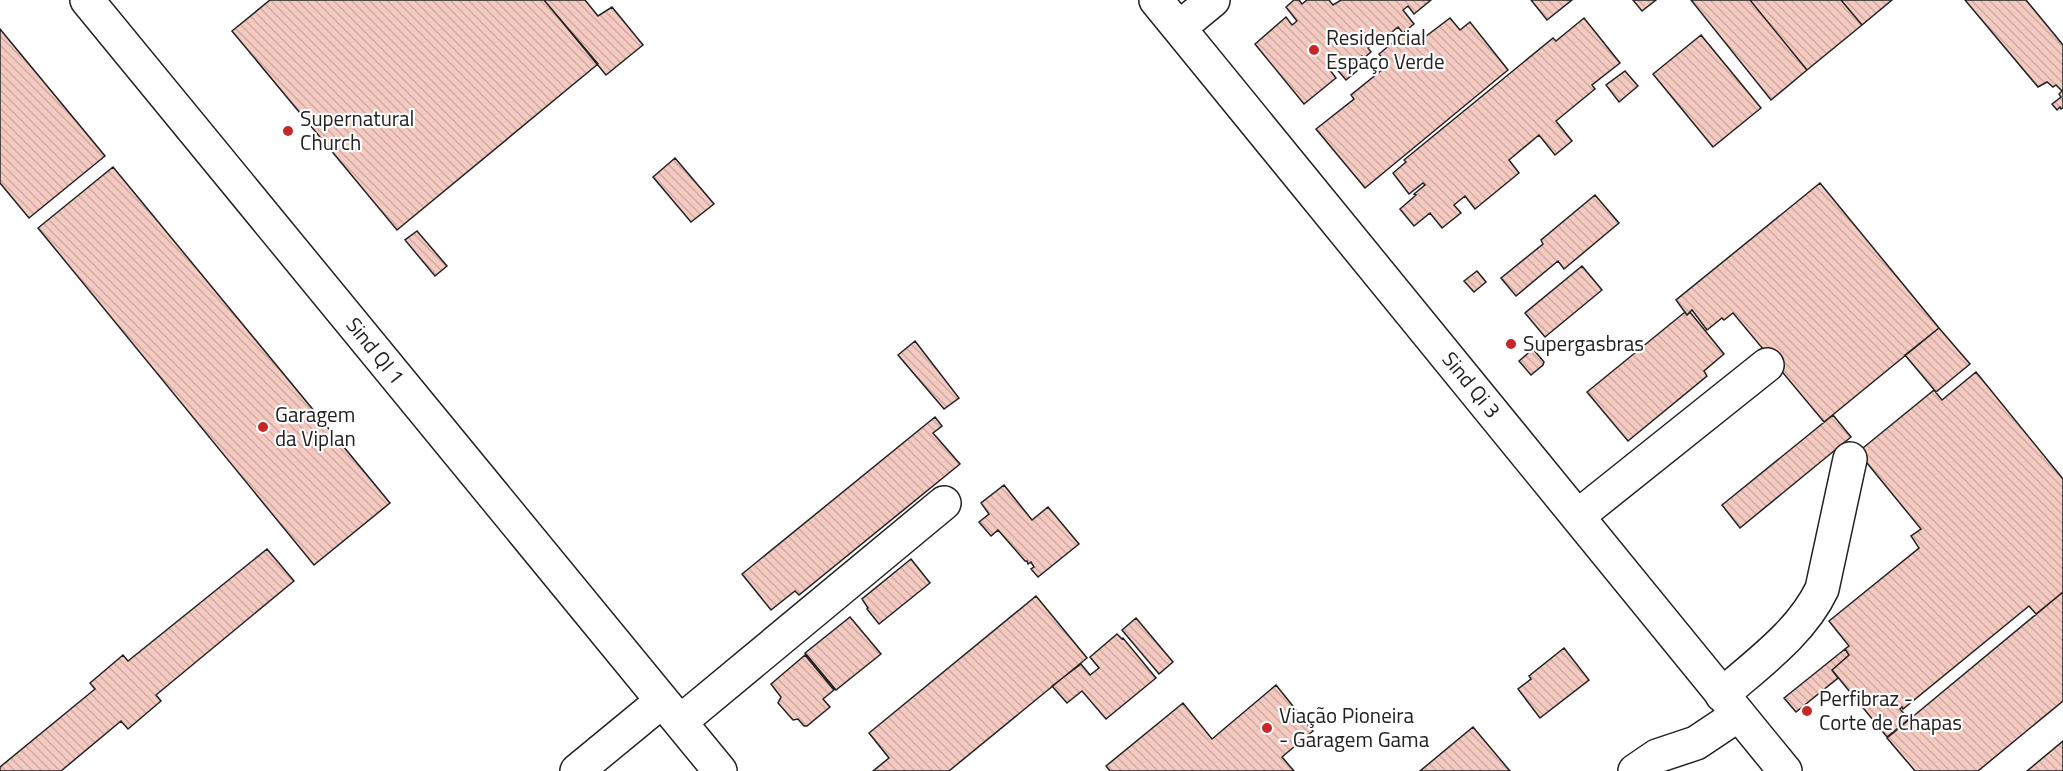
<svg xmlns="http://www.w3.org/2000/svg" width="2063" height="771" font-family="'Titillium Web',sans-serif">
<defs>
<pattern id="building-back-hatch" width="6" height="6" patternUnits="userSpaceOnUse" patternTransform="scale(1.5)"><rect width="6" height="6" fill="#f3c9c0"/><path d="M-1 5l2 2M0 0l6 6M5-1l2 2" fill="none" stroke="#d0aca5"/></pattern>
</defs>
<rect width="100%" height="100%" fill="#fff"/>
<path fill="url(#building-back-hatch)" stroke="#222" stroke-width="1.5" d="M270,0H544L598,64L397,230L232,31Z
M544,0H585L598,16L612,7L643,45L606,75Z
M1294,0H1299L1302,4L1307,0H1329L1333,5L1341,0H1431L1414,14L1408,6L1403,10L1414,24L1403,33L1398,27L1387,36L1389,38L1381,44L1378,40L1368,48L1371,52L1364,58L1362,56L1351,65L1357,71L1346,80L1334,66L1329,69L1336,78L1304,104L1255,44L1286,17L1292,25L1297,21L1286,7Z
M1531,0H1572L1547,20Z
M1633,0H1656L1642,11Z
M1691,0H1750L1807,70L1771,100Z
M1750,0H1841L1862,25L1807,70Z
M1841,0H1892L1862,25Z
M1965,0H2026L2063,45V108L2061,109L2060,107L2057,110L2052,104L2061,97L2059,94L2062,91L2056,85L2053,87L2047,82L2038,87Z
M1450,18L1460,30L1470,22L1508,70L1365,188L1316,129L1354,99L1351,95L1388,65L1379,54L1403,34L1413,46Z
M1584,18L1620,63L1592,85L1595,89L1556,121L1572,141L1555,155L1539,135L1509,160L1519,173L1475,209L1465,196L1454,205L1461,213L1442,228L1430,213L1414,226L1400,209L1416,195L1414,194L1425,185L1423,183L1409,194L1393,173L1406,162L1404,160L1553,38L1556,41Z
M0,29L105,156L29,218L0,183Z
M1701,35L1761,108L1713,147L1653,74Z
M1625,71L1638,86L1619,102L1606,85Z
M675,158L714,204L691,222L653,177Z
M113,167L390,503L314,565L38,228Z
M1820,183L1939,328L1824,422L1733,313L1724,320L1722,318L1707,330L1692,310L1687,315L1676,300Z
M1595,195L1619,223L1564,269L1558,261L1516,296L1501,278L1543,244L1541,240Z
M417,231L447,266L435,276L405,240Z
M1582,266L1602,290L1545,337L1525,313Z
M1477,271L1486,282L1474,292L1464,281Z
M1685,312L1687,315L1690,312L1724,354L1704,371L1707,376L1628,441L1587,392Z
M1939,328L1970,364L1936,392L1905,355Z
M915,341L959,398L944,409L898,355Z
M1533,349L1544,362L1543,365L1531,375L1519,361Z
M1976,372L2063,479V592L2036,614L2029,606L1903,709L1902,707L1900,709L1909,719L1887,737L1832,670L1849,655L1845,649L1849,646L1829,621L1919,548L1911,536L1921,529L1858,452L1934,390L1942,400Z
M1833,415L1851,437L1740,528L1722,505Z
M935,417L942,426L933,433L960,464L799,595L795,591L771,610L742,574Z
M1004,485L1032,520L1048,507L1079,544L1038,577L1031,569L1034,567L1031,562L1028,564L1027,561H1025L998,530L991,536L979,522L989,514L981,503Z
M267,549L294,581L156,695L161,701L128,729L121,721L61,771H0V767L95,689L90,683L123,655L128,661Z
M911,559L930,583L879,624L867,609L868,608L862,599Z
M2063,592V701L1978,771H1915L1887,738Z
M1036,596L1087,658L949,771H873L889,758L869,733Z
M850,617L881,654L836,690L805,653Z
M1136,618L1173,662L1159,674L1122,630Z
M1117,634L1122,639L1123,638L1156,678L1106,719L1082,691L1067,703L1052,686L1081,664L1090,675L1099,668L1090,657Z
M1564,648L1589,680L1540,718L1518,689L1531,679L1529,676Z
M1845,649L1849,655L1832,670L1838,678L1796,712L1784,698Z
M805,655L834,690L823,699L830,707L807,726H804L798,719L793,720L778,703L781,697L771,684Z
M1276,685L1313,731L1282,757L1294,771H1110L1106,766L1183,703L1212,739Z
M1473,727L1510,771H1420Z
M2063,741V771H2027Z"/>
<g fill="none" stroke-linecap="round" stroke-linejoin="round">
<g stroke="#222" stroke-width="36">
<path id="minor" d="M87,0L720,771
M1156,0L1785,771
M1179,28L1213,0
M1578,516L1767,365
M1722,695C1758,663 1801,633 1822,589L1850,459
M680,722L944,503
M577,771L662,701
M1635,771L1657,756L1696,743L1738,715"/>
</g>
<use href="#minor" stroke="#fff" stroke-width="33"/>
</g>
<g fill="#c62828" stroke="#fff" stroke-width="2">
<circle cx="1314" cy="50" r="6"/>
<circle cx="288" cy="131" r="6"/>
<circle cx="1511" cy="344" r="6"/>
<circle cx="263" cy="427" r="6"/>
<circle cx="1807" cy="711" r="6"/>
<circle cx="1267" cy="728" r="6"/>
</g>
<g text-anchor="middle" stroke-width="4.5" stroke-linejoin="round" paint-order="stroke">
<g font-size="21" fill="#222" stroke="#fff" text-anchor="start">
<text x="1326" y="45">Residencial<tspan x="1326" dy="24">Espaço Verde</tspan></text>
<text x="300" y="126">Supernatural<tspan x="300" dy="24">Church</tspan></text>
<text x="1523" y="351">Supergasbras</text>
<text x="275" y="422">Garagem<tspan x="275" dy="24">da Viplan</tspan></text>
<text x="1819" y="706">Perfibraz -<tspan x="1819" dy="24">Corte de Chapas</tspan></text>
<text x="1279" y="723">Viação Pioneira<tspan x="1279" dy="24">- Garagem Gama</tspan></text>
</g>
<g font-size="21" fill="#222" stroke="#fff">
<text transform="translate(375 351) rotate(51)" y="7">Sind QI 1</text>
<text transform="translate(1471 385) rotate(51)" y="7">Sind Qi 3</text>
</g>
</g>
</svg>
